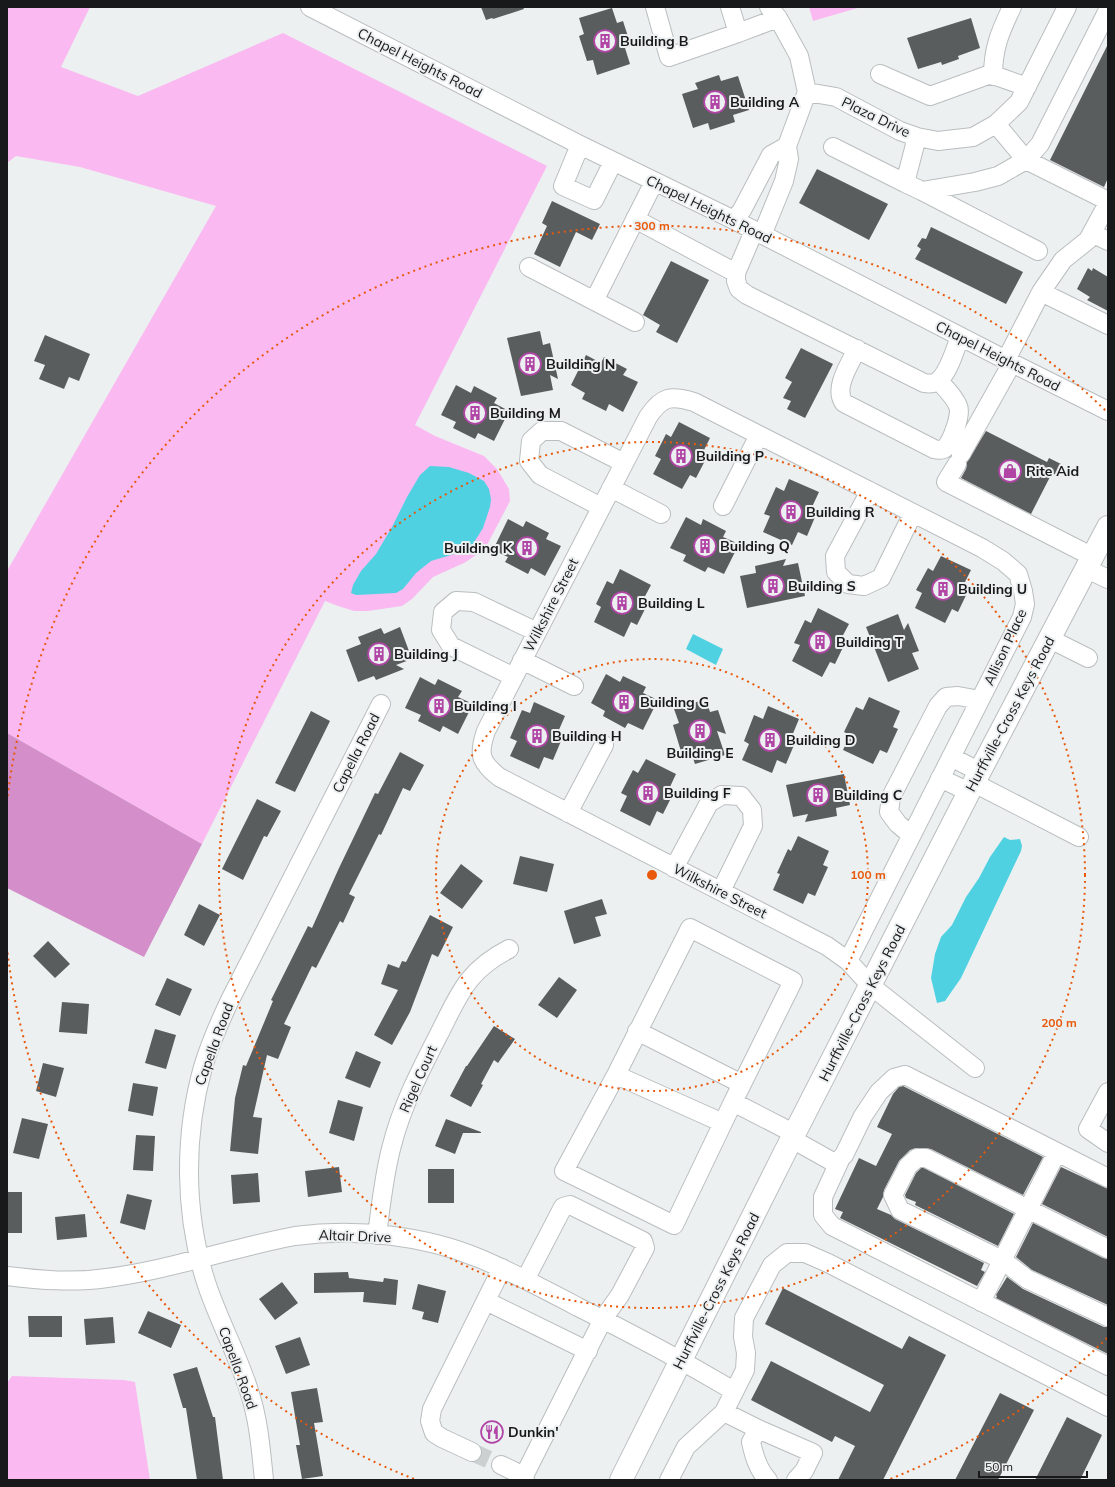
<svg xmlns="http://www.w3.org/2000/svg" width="1115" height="1487" font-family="Mulish,sans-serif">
<rect width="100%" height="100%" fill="#ecf0f1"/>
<path fill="#fabaf1" d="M7,7H90L61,67L138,96L283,33L547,166L415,425L435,436L484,456L497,469L509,489L510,501L485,549L464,563L433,577L412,599L402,606L368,611H354L338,606L325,601L202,844L7,733V571L216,206L80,167L16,156L7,163Z
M809,7H861L813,21Z
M12,1376L124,1380L135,1382L150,1480H7V1383Z"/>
<path fill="#d48fca" d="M7,733L202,844L144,957L7,888Z"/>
<path fill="#4fd1e1" d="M430,466L449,467L469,473L484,481L489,489L491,499L490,507L483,528L473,544L461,552L431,561L416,573L403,589L396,593L356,595L351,593L353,585L361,571L376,554L392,527L407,497L420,475Z
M693,634L723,649L716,665L686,649Z
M1004,837L1010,840L1020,839L1022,846L1021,851L961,978L945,1001L937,1003L931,978L935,954L941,937L952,925L966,897L979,878L990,857Z"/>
<path fill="#595d5d" d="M481,7H523L524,9L493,19L492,18L486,20Z
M612,8L617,23L623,21L631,46L625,48L630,64L597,75L593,60L587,61L579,36L584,34L579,18Z
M971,18L980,48L958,56L959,59L942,65L941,62L918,69L907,38Z
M1108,44V178L1104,187L1050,160Z
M719,75L721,81L738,76L749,110L733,115L735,122L710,130L708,123L693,128L682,94L698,89L695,83Z
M817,169L888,204L869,240L799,203Z
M552,201L600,224L592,240L576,232L560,267L534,254L547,226L542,223Z
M931,227L1023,272L1006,304L915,259L921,249L917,246L922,238L926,239Z
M671,261L709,280L677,343L656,332L660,325L643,315Z
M1088,268L1092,271L1093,268L1108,277V311L1087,300L1090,297L1077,289Z
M540,331L543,345L550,343L558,379L550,375L553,390L521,396L507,338Z
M45,335L90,354L79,381L69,377L64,389L39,379L45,365L34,361Z
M801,348L833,364L805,418L787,409L791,401L783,398L792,382L785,378Z
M586,355L601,363L604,357L627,369L623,375L638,382L623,412L609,404L606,411L582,399L585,393L571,385Z
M456,385L471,393L474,386L497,398L494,403L509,411L494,441L478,433L475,439L453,428L456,422L441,415Z
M679,422L710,438L703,452L708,455L696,478L690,475L682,489L653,474L661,459L655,456L666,434L671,437Z
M986,431L1047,462L1049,458L1061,464L1056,475L1052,473L1031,514L961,478L966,469L967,462Z
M789,479L819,492L812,507L818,510L807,536L798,532L792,545L763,532L770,516L764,514L776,487L784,491Z
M686,517L701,525L703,519L726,531L723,537L739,544L724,574L708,567L705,572L683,561L686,555L670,548Z
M508,519L523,527L526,521L549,533L546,539L561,546L545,576L531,568L528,574L505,562L508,557L493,550Z
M941,556L971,570L963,586L969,589L958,612L952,609L945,623L915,608L922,593L916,590L928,568L933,571Z
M786,559L783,566L798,563L805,596L747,608L740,576L756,573L755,566Z
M620,569L651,585L643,600L648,603L637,625L631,622L624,637L594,622L601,607L596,604L607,581L613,584Z
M818,608L849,624L841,639L846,641L835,664L830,662L822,677L792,661L800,645L794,643L805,620L811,623Z
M898,614L904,630L908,623L919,651L912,653L919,669L888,682L866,627Z
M400,627L412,659L396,665L404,669L376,680L374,676L358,682L346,650L361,644L358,637L381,628L384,634Z
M606,674L620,682L623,676L646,687L643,693L658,700L643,730L628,723L625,728L603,716L605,711L591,703Z
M420,677L435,685L438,679L462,691L458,697L473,704L458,734L443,726L440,732L418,721L421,715L405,708Z
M869,697L900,711L893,727L898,729L887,753L880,750L873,764L843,750L850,735L844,732L856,707L863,710Z
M706,699L710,712L718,710L726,734L717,731L725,755L695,764L689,746L683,758L673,725L679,723L674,709Z
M534,702L565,716L558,732L564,734L553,760L544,757L539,769L510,756L517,741L510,738L522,710L530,713Z
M768,706L799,719L792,736L797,738L786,764L777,760L772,773L742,760L749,744L744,741L754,715L763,719Z
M311,711L330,721L295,792L275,783Z
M400,752L424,765L410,791L403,788L381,835L379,834L349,894L355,897L343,923L340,921L316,968L312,966L284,1024L291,1027L278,1059L267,1055L253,1117L262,1118L258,1154L230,1151L235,1098L243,1065L246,1066L273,1001L271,1000L308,926L312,928L339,868L375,793L378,794Z
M646,759L676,774L669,789L674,792L663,814L657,811L650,826L620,811L627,796L621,793L633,770L638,773Z
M844,774L850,805L836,808L837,816L805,822L808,814L793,817L786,785Z
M257,799L281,811L267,837L264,836L243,880L222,869Z
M798,836L829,851L823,865L828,867L815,896L808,893L803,904L773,890L780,874L777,873L788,849L791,851Z
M520,856L554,864L547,892L513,884Z
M461,864L483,881L462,909L440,893Z
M602,899L607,914L595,917L601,936L574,944L564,911Z
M199,904L220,915L204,946L184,935Z
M430,915L453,927L438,957L432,954L410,1012L392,1045L374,1035L398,990L381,984L388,964L399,968L402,961L406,962Z
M48,941L70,964L55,978L33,956Z
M559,977L577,990L557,1018L538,1005Z
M167,978L192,989L180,1016L155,1005Z
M62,1002L89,1004L87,1034L59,1032Z
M494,1026L515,1039L498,1063L494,1060L481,1084L483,1085L471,1107L450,1096L466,1066H467Z
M155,1029L176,1035L166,1069L145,1063Z
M356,1051L381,1062L370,1088L345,1078Z
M43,1063L64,1068L56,1097L36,1091Z
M133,1083L158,1087L153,1116L128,1111Z
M903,1086L1043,1157L1023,1195L931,1149L916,1148L910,1150L899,1161L884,1190L883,1197L877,1209L891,1215L895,1219L984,1263L981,1270L985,1272L977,1286L840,1218L843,1212L835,1209L859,1158L876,1166L892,1134L877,1127L893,1094L899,1087Z
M338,1100L363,1107L354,1141L329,1133Z
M22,1118L48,1124L39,1159L13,1153Z
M446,1119L481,1132V1133H463L455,1154L435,1146Z
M136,1135L155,1136L153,1171L133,1170Z
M339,1167L342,1192L308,1197L305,1171Z
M1061,1167L1108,1189V1237L1042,1204Z
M921,1168H924L1014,1214L998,1246L915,1205L916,1202L906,1198L905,1195L916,1173Z
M428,1169H454V1203H428Z
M258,1173L260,1202L233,1204L231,1175Z
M7,1192H22V1233H7Z
M127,1194L152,1200L145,1230L120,1223Z
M85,1214L87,1237L57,1240L55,1217Z
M1033,1223L1103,1258L1108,1259V1305L1032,1270L1016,1257Z
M348,1272L349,1278L383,1282L384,1278L398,1280L396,1305L363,1302L364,1292L314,1293V1273Z
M1007,1277L1023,1289L1104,1327H1108V1354L996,1298L997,1296L996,1295Z
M282,1282L298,1303L275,1320L259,1299Z
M418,1284L446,1291L438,1323L422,1319L424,1312L412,1309Z
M783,1288L902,1349L909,1336L946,1355L883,1480H838L855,1446L835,1436L832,1442L751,1400L771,1361L870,1412L884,1385L765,1324Z
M148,1311L181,1325L171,1348L138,1333Z
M28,1316H62V1337H29Z
M113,1317L115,1343L86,1345L84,1319Z
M300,1337L310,1365L286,1374L275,1346Z
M197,1367L213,1417H215L223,1480H197L186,1408H183L173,1374Z
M317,1388L323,1422L314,1423L323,1476L302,1479L296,1445H300L291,1392Z
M1000,1393L1034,1410L998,1480H955Z
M1067,1417L1102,1435L1080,1480H1035Z"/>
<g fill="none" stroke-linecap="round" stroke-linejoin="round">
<path stroke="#ccd0d1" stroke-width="18" stroke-dasharray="18 9" stroke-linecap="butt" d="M472,1452L501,1465"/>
<g stroke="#babebf" stroke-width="20">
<path id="minor" d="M310,7L580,145L734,220L1006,360L1108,411
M655,7L669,57L738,33L730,7
M738,33L778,18
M880,74L930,96L988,75L999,77L1027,87
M993,76C993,48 1000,32 1012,7
M807,92L836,97L900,131L917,137L938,141L973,137L996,124L1019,102L1067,7
M996,124L1026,160L1108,201
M917,137L905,183L922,191L975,182L998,176L1026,160L1040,144L1108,10
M580,145L563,186L594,200L613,162
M833,147L905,183
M922,191L1038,251
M635,219L736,273
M734,220L742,210L771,155L787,146L807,92L799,56L778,18L769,7
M754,231L736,273V281L739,289L747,295L924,383C929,384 935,384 939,380C949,372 955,349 960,337
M1092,233L1108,241
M762,235L784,181L789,159L787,146
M529,267L635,322
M1041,292L1108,325
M594,301L654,182
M857,349C850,364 833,388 844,403L934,449C938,450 943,451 946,447C952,440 962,414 958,406C954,396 945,388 939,381
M1006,360L1041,292L1063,260L1088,240L1108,203
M961,454L1012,363
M957,464L946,482L1093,557
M611,488L661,514
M870,491L835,556L836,572L848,584L864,586L881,578L913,513
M723,506L759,435
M601,507L540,475L529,461L531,441L542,431H561L624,463
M1087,569L1108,579
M1050,639L1088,658
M522,660L574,686
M514,677L451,646L441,630L443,612L456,601L474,602L537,632
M951,757L980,772
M940,778L969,792
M974,783L1079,837
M568,813L604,745
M911,835L898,824L889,812L891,797L938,706L946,697L958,696L980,700
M674,868L709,803L722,795L741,796L752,810L753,826L721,891
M848,961L1022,617L1025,604L1023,591L1018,574L1003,561L982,548L694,402C671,395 662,396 648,417L486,731C478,754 480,762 499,777L827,946L848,961L871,986L975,1068
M637,1031L742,1084
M616,1075L723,1123
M1108,1092L1088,1129L1108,1143
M733,1102L674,1225L564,1171L616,1075L690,928L793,981L733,1102L795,1134
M792,1139L833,1162H837L844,1155L863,1116L879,1092L894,1078L905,1075L1108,1178
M840,1160L823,1197V1215L832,1226L1108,1366
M377,1235C381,1205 384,1174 392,1145C402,1106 420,1071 438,1036C459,995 466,971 509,949
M1108,1249L926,1158H917L908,1166L893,1195L900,1210L1002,1260L1027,1279L1108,1317
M7,1276C40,1280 73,1283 107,1278C154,1272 200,1258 246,1247C262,1243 279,1239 295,1236C356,1228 424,1235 481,1259C514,1273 546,1290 578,1307C631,1333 683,1361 734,1391
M525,1280L563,1207L570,1205L643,1241L645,1248L620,1295L603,1319L524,1476L525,1480
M486,1301L588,1351
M981,1302L1057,1152
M724,1412L758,1429
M472,1452L442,1438L434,1433L430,1421L432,1409L502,1268
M501,1465L524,1476
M264,1480C261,1451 259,1422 250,1394C238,1354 217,1318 205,1279C184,1211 184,1135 203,1067C210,1044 220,1021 230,1000L381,704
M669,1480L686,1447L724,1412L745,1370L746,1353L743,1337L744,1318L772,1265L787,1253H805L828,1263L1108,1407
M768,1480C758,1470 754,1456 751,1442L758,1429L813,1453L804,1471L796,1480"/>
</g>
<g stroke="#babebf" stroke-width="24">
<path id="major" d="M621,1480L785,1152L969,792L1108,527"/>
</g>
<use href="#minor" stroke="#fff" stroke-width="18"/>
<use href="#major" stroke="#fff" stroke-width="22"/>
</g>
<g fill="none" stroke="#e8590c" stroke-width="2" stroke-dasharray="2 4">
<circle cx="652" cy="875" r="216"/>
<circle cx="652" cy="875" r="433"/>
<path d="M1107 1338A649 649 0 0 1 890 1479M414 1479A649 649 0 0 1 7 948M7 802A649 649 0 0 1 1107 412"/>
</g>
<defs>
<g id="building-ring" transform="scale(1.15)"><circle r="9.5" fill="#ecf0f1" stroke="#b145a6" stroke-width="1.5"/><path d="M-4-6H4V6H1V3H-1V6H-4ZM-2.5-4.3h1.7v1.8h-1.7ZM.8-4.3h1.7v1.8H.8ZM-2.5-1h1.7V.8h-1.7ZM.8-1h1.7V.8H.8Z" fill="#b145a6"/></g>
<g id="shop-ring" transform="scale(1.15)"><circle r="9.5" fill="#ecf0f1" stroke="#b145a6" stroke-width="1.5"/><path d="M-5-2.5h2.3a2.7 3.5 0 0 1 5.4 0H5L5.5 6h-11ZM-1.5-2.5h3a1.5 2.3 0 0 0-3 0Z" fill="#b145a6"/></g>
<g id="restaurant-ring" transform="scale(1.15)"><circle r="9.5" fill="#ecf0f1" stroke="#b145a6" stroke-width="1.5"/><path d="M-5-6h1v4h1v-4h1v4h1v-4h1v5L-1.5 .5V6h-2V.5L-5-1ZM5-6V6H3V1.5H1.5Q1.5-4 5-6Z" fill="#b145a6"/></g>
</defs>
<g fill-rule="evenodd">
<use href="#building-ring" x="605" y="41"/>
<use href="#building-ring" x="715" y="102"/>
<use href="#building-ring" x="530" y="364"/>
<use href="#building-ring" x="475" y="413"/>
<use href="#building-ring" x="681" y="456"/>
<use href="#shop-ring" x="1010" y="471"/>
<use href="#building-ring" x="791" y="512"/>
<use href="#building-ring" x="705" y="546"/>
<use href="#building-ring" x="527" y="548"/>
<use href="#building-ring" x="773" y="586"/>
<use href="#building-ring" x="943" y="589"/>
<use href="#building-ring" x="622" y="603"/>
<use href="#building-ring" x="820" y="642"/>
<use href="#building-ring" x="379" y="654"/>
<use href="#building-ring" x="624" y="702"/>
<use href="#building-ring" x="439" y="706"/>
<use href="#building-ring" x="700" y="731"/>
<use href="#building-ring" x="537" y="736"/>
<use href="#building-ring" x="770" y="740"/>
<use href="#building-ring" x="648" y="793"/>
<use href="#building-ring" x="818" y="795"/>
<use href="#restaurant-ring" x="492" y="1432"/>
</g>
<g text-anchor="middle" stroke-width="4" stroke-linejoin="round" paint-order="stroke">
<g font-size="14" font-weight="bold" fill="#18191a" stroke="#ecf0f1" text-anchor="start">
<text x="620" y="46">Building B</text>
<text x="730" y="107">Building A</text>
<text x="546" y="369">Building N</text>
<text x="490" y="418">Building M</text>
<text x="696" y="461">Building P</text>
<text x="1026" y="476">Rite Aid</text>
<text x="806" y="517">Building R</text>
<text x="720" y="551">Building Q</text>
<text x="512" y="553" text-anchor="end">Building K</text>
<text x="788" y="591">Building S</text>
<text x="958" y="594">Building U</text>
<text x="638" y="608">Building L</text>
<text x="836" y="647">Building T</text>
<text x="394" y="659">Building J</text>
<text x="640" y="707">Building G</text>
<text x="454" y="711">Building I</text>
<text x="552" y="741">Building H</text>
<text x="786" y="745">Building D</text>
<text x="700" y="758" text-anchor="middle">Building E</text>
<text x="664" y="798">Building F</text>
<text x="834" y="800">Building C</text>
<text x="508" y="1437">Dunkin'</text>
</g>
<g font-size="14" fill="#18191a" stroke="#ecf0f1">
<text transform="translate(420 63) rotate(27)" y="5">Chapel Heights Road</text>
<text transform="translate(876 117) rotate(26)" y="5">Plaza Drive</text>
<text transform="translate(709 209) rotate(26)" y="5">Chapel Heights Road</text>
<text transform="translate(998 356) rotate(27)" y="5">Chapel Heights Road</text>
<text transform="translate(551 605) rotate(-63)" y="5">Wilkshire Street</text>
<text transform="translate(1005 647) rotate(-65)" y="5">Allison Place</text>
<text transform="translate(1010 714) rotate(-62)" y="5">Hurffville-Cross Keys Road</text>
<text transform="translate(356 753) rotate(-63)" y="5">Capella Road</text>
<text transform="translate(720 891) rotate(27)" y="5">Wilkshire Street</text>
<text transform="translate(862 1003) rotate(-63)" y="5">Hurffville-Cross Keys Road</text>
<text transform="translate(214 1044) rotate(-70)" y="5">Capella Road</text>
<text transform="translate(418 1079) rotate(-66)" y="5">Rigel Court</text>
<text transform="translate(355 1236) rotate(2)" y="5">Altair Drive</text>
<text transform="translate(716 1291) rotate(-63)" y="5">Hurffville-Cross Keys Road</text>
<text transform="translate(238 1368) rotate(70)" y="5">Capella Road</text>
</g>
</g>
<circle cx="652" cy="875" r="6" fill="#e8590c" stroke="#ecf0f1" stroke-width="2"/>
<g font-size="12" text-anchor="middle" font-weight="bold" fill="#e8590c" stroke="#ecf0f1" stroke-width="4" stroke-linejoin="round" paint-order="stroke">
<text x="652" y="230">300 m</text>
<text x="868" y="879">100 m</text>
<text x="1059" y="1027">200 m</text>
</g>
<rect width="1115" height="1487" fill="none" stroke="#18191a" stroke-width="16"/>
<path d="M979 1471v6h108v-6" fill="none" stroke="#18191a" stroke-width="2"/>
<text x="985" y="1471" font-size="12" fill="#18191a" stroke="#ecf0f1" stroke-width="3" paint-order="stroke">50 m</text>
</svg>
